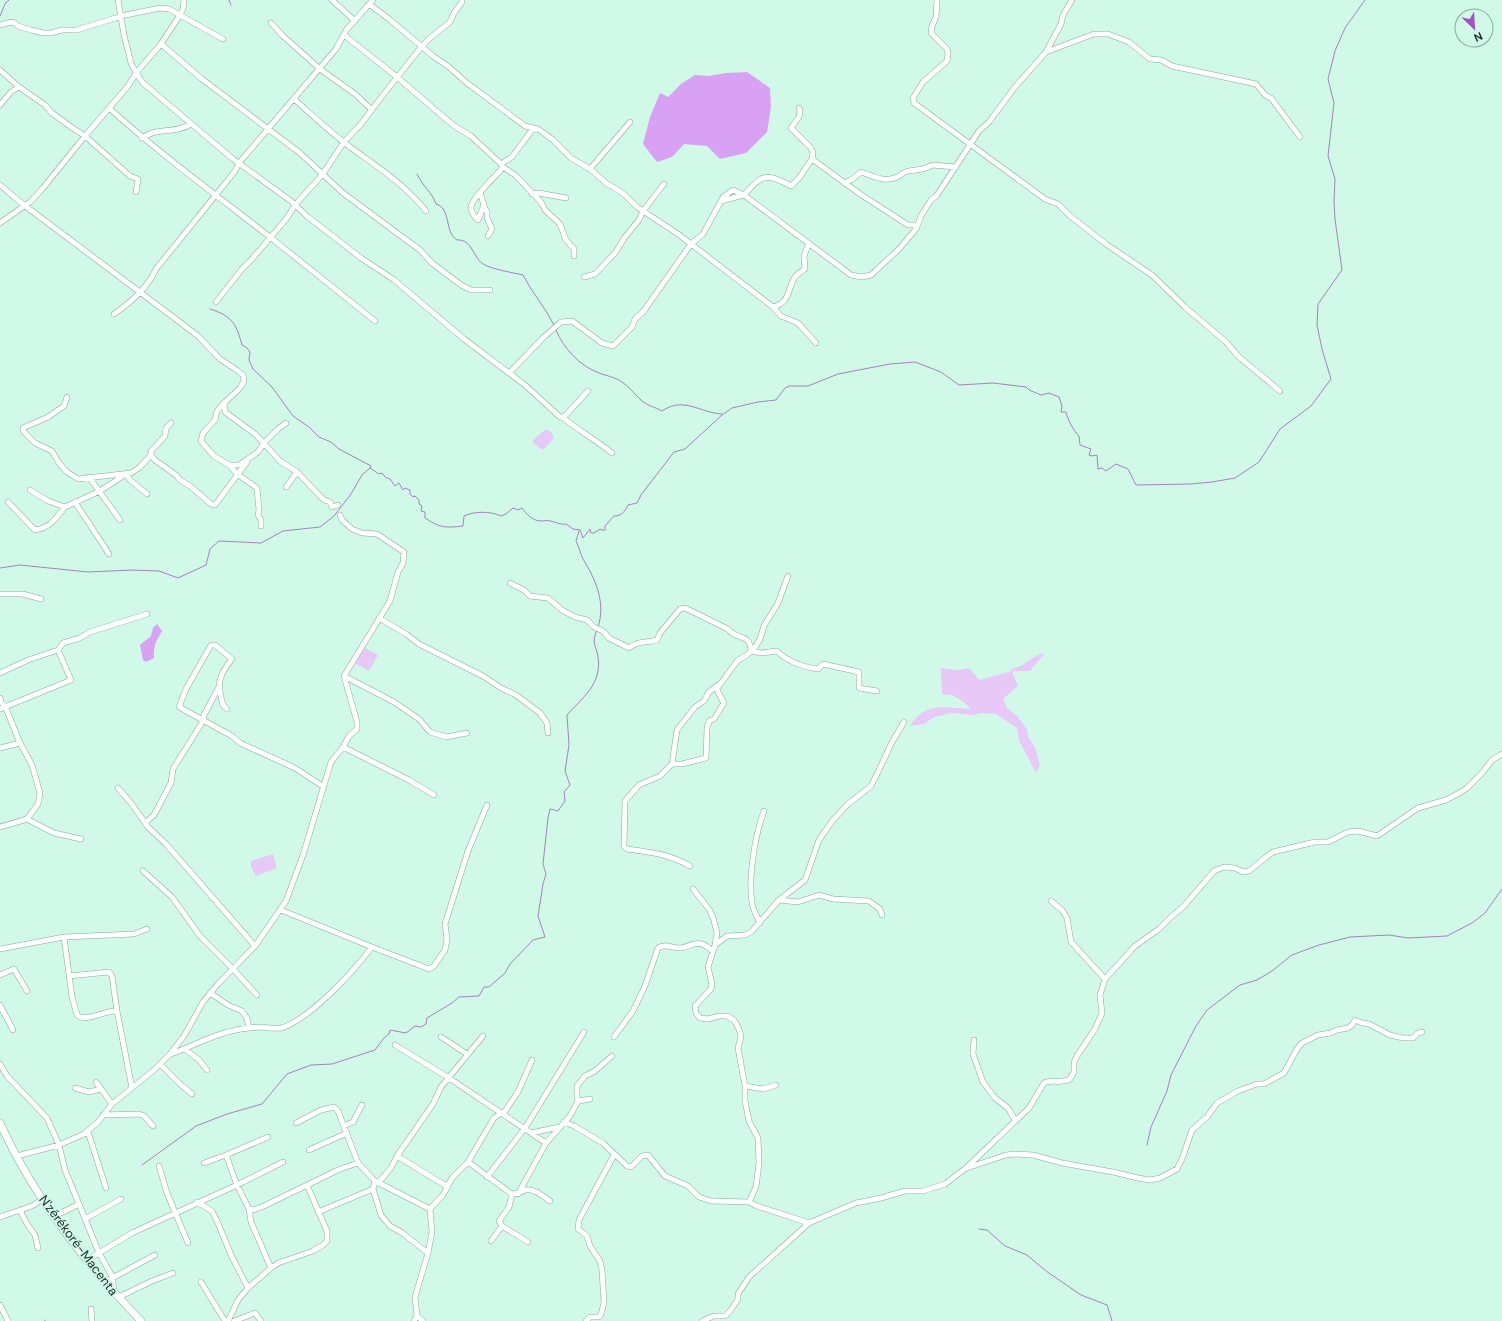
<svg xmlns="http://www.w3.org/2000/svg" width="1502" height="1321" font-family="'DM Sans',sans-serif">
<rect width="100%" height="100%" fill="#d1f9e7"/>
<path fill="#e7c8f7" d="M546,429L552,433L554,438L543,450L534,444L533,440Z
M365,648L378,655L369,671L355,663Z
M1045,653L1030,671H1013V674L1018,686L1003,699L1007,708L1017,716L1027,729L1028,737L1035,747L1040,765L1036,773L1019,740L1017,728L996,714L982,713L971,715L952,713L934,717L924,724L910,726C926,701 946,708 971,709L965,703L952,695L942,694L941,668L959,670L968,668L972,671L979,680L1009,672L1014,668L1021,666L1034,657L1040,654Z
M273,854L277,868L256,876L251,867V861Z"/>
<path fill="#d8a1f3" d="M747,72L770,88L771,107L767,132L746,153L720,159L707,146L684,144L672,157L657,162L643,144L650,117L660,93L668,97L681,84L695,75L709,76L726,73Z
M157,624L162,631C156,641 153,647 154,658L146,662L143,660L140,645L151,636L153,628Z"/>
<g fill="none" stroke-linecap="round" stroke-linejoin="round">
<path stroke="#a583bb" stroke-width="1" d="M229,0L231,5
M0,16L5,4L9,0
M417,174C423,187 432,192 436,204C449,207 446,226 452,235C452,236 456,239 457,240C472,239 473,257 483,264C491,269 514,273 523,275C532,293 545,307 554,325
M210,309C232,316 236,323 242,345L246,347L250,352L249,360L253,369L272,387L293,416L309,427L319,437L331,442L339,449L371,466L370,468L379,474L382,473L385,477L390,479L395,486L399,483L403,490L405,488L410,490V494L413,497L415,496L419,500V504L422,506L421,511L425,512V518C440,528 445,528 463,526L464,516C475,511 490,511 501,516L506,514L513,508L518,510L522,508C527,515 532,520 540,521C544,521 547,520 550,521C556,522 560,525 566,524L573,529L580,530L583,538L590,529L591,533H594L600,529L602,530H605V526L614,516C622,516 625,511 628,505L637,503L641,495L674,452L685,449L722,415L732,408L758,402L776,400L785,388L789,386H808L838,374L890,364L915,362L941,372L959,385L993,383L1026,387L1029,390L1041,395L1049,393L1059,397L1062,406L1061,412H1066C1067,418 1074,432 1079,436L1080,445L1091,449L1089,455L1092,456L1097,455L1098,469L1102,468L1106,471L1116,464L1128,469L1136,485L1191,484L1212,482L1235,478L1259,462L1280,429L1311,406L1331,379L1322,349L1317,325L1318,304L1342,270L1335,219L1334,201L1335,179L1328,156L1334,103L1328,79L1335,51L1345,28L1365,0
M556,330C563,348 580,366 599,373C607,376 615,377 622,382C630,387 635,395 642,401C648,406 655,407 662,411C684,396 700,413 722,414
M579,531L576,541C579,547 580,553 583,559C596,580 606,603 598,627
M0,568L20,565L88,572L133,570L159,571L178,578L206,565L210,549L219,541L261,543L283,531L320,527L334,516L351,494L362,475L370,468
M1147,1145L1151,1127L1167,1091L1171,1075L1196,1026L1207,1010L1240,985L1257,980L1272,971L1292,955L1319,945L1350,937L1389,935L1408,938L1447,936L1472,923L1485,913L1502,889
M142,1165L196,1126L227,1114L262,1104L287,1074L311,1065L332,1064L375,1050L384,1038L389,1034L390,1030L406,1033L415,1026L421,1027L426,1024L427,1018L452,1003L459,997L479,996L484,987H489L505,973L510,964L533,940L545,937L538,916L543,884L546,874L543,864L548,818L550,809L558,811L565,801L564,792L570,785L565,771L569,745L567,715C583,697 602,684 598,657C596,645 591,643 597,630
M979,1229L987,1230L1005,1246L1027,1255L1046,1271L1081,1295L1107,1305L1112,1321
M45,1320V1321"/>
<g stroke="#85aa9a" stroke-width="6">
<path id="minor" d="M118,0L124,35L131,63L136,73L143,83L233,159L291,201L308,217L361,258L393,279L464,339L525,385L560,417H564L588,391
M332,0L355,21
M937,0L936,17L932,26L931,33L947,49L948,54L947,61L923,82L913,98L914,103L1034,191L1045,199L1058,204L1069,215L1106,244L1152,275L1185,307L1226,342L1239,357L1280,391
M369,4L389,19L433,56L449,67L467,83L525,126L538,129L552,139L571,158L590,169L606,183L624,194L637,207L678,234L773,307L781,316L798,323L816,343
M121,16L160,8L169,9L223,39
M271,23L283,36L320,69L355,94L372,110
M0,25L11,22L15,23L18,26L31,30L43,33H51L62,30H77L115,18L121,17
M344,35L397,77L453,125L471,136L501,164L503,167L515,175L541,202L545,210L560,224L566,240L574,249V256
M161,44L202,79L300,153L343,193L420,250L432,263L461,285L471,290H490
M1046,52L1094,34H1108L1129,42L1150,59L1161,60L1172,66L1256,84L1265,95L1271,98L1300,137
M0,70L19,87
M294,99C311,114 328,130 346,144C373,164 405,184 426,211
M0,105L11,92L19,87L45,105L52,113L71,127L85,136L130,176L138,179L136,192
M109,108C160,154 216,195 270,237C305,265 340,293 375,321
M799,108L800,110L799,117L791,128L811,148L813,152L812,159L860,194L908,225H915L916,229
M142,138C156,127 176,134 191,124
M501,164L512,157L532,130L537,129
M590,169L630,122
M844,183L851,180L861,172C873,176 885,183 897,177C900,176 902,173 905,172C914,169 924,171 932,165L956,167
M0,185L24,205L177,320L198,336L220,359L238,371L243,375L244,381L240,388L224,403L225,412L255,434L281,462L296,471L324,500L330,502L332,507L338,505
M480,192L484,205L478,220C475,217 472,214 471,209C469,199 497,176 503,167
M532,194L539,193L566,198
M721,201L723,197L733,190L744,195C762,175 765,172 791,186L799,178L812,159
M484,206L487,212V218L492,229L488,236
M0,223L30,202L43,188L85,136L128,86L136,73L161,44L180,15L183,9L184,0
M584,277L595,274L615,253L625,237L639,220L643,211L664,184
M216,302L242,269L251,260L287,218L295,205L322,175L344,142L361,124L383,95L422,46L430,38L450,22L454,13L462,2V0
M773,307C791,302 787,289 795,277C797,274 802,271 805,269L804,256L809,243
M114,314C130,303 148,287 156,269L215,196L235,171L239,163L336,49L347,29L373,0
M509,373L544,337L561,322L572,321L602,343L613,346L632,327L635,319L643,312L691,244L703,234L721,201L744,195L851,275L862,277L871,275L899,249L916,229L921,216L931,200L937,195L979,131L989,122L1015,87L1046,52L1061,24L1063,15L1072,0
M67,397L64,406L48,417L23,428L24,432L35,443L52,451L59,463L67,472L78,479L131,473L140,467L151,455V451L165,436L166,428L171,423
M224,403L217,411L215,420L203,433L201,441L214,456L229,465H239L258,452L264,443L278,429L286,423
M562,417C578,430 596,440 612,453
M151,455L155,460L176,475L180,480L190,486L211,504L215,505L247,462
M229,465L237,474L257,488L259,510L258,515L261,520V526
M89,477L120,520
M286,487L297,472
M30,490L48,501L65,507L100,491L126,474L130,480L147,494
M8,502L35,530C50,528 56,518 65,507
M75,502L109,554
M510,583L524,590L530,596L548,598L562,610L575,617L587,620L594,627L603,631L609,638L629,648C638,640 647,643 657,640L660,633L680,609L685,608L728,629C736,641 750,632 751,651L761,653L777,651C787,661 803,667 818,669L823,664L859,672V688L877,691
M0,594H23L41,599
M379,618L406,634L419,644L483,676L501,688L516,695L540,713L547,723L548,733
M58,650L63,643L80,638L90,632L147,614
M0,673L28,660L58,650L71,680L0,709
M344,676L394,702L419,719L430,732L446,737L467,733
M0,698L1,702L5,706L20,743L32,765L40,793L38,804L27,819L0,827
M227,709L223,705C217,684 218,676 232,659L215,645H211L186,689L179,707L232,736L240,743L295,768L324,787
M343,747L409,780L434,795
M0,748L20,743
M672,764L677,730L695,707L704,701L709,692L721,683L738,660L747,655L756,646L760,639L764,626L778,603L788,576
M118,788L131,803L148,827L166,844L255,946
M27,819L54,833L81,839
M145,823L154,815L171,783L173,769L203,721L204,715L219,687
M690,866C669,854 650,852 627,849L624,846L625,801L639,785L660,776L672,764H682L706,758L707,728L709,721L714,719L724,703L718,692L717,688L721,683
M143,871L172,897L200,936L233,969L257,995
M693,889L709,909L713,917L717,933L715,945L708,967L712,984L711,989L695,1006L696,1013L700,1018L708,1019L719,1016H727L734,1020L739,1029L741,1037L738,1048L745,1086V1101L749,1121L758,1138L759,1163L756,1187L749,1202
M779,900L798,902L819,895L833,899L869,901L880,909L882,915
M281,910L372,947L429,969L434,966L445,950L447,939L445,924L468,851L487,805
M760,923C757,917 753,910 752,903C748,878 755,835 764,811
M64,937L72,997L77,1015C85,1023 105,1010 117,1011L132,1088
M715,945L727,936L745,935L752,931L779,900L805,880L819,840L833,820L848,804L871,786L879,770L892,742L904,722
M0,949L64,937L134,934L147,929
M0,975L14,969L27,991
M69,976L109,972L112,976L117,1011
M1105,979L1135,946L1159,929L1170,918L1184,906L1214,871L1224,867L1235,868L1243,872L1249,871L1265,858L1273,852L1315,842H1328L1348,832L1358,831L1377,836L1418,808L1446,800L1461,792L1467,788L1482,773L1492,760L1502,754
M210,993L228,1005L242,1011L247,1018L249,1028
M0,1005L13,1030
M441,1037L467,1054
M614,1037L633,1011L645,986L658,948C665,943 672,948 680,948C688,948 693,941 702,944C706,945 709,949 713,951
M974,1040L973,1054L983,1082L995,1098L1008,1108L1015,1120
M395,1045L449,1078L546,1143
M185,1049L199,1060L207,1070
M171,1054C195,1045 216,1033 241,1029C248,1028 255,1027 262,1027C268,1028 275,1029 281,1028C309,1020 354,971 372,947
M0,1064L7,1076L47,1118L59,1145L65,1170L79,1204L99,1253L112,1276L114,1292
M160,1064L179,1083L192,1094
M96,1082L112,1104
M745,1086L763,1089L776,1085
M75,1088L89,1092L101,1089
M578,1101L577,1096V1086L585,1076L595,1071L612,1056
M103,1115L139,1114L144,1116L153,1126
M564,1122L574,1126L603,1143L627,1166L631,1167L642,1156L648,1155L665,1176L688,1186L699,1197L711,1201L749,1202L757,1206L809,1223L856,1203L881,1198L905,1191H923L945,1184L966,1168L1029,1108L1044,1083C1052,1079 1060,1084 1070,1079L1074,1072V1062L1077,1056L1095,1029L1102,1013L1100,995L1105,979L1071,942L1067,918L1062,910L1051,901
M296,1123L321,1110L334,1107L338,1111L358,1163
M344,1126L353,1122L362,1105
M88,1132L106,1188
M531,1133L559,1127
M268,1137L226,1155L237,1185L283,1162
M309,1150L347,1133
M17,1156L59,1145L84,1134L98,1122L112,1104L154,1070L170,1054L184,1036L203,1002L218,984L255,946L286,901L303,855L331,762L343,747L349,736L357,729V722L344,676L390,601L398,572L403,563L404,552L377,534L362,533L352,529L342,520L340,515
M397,1156L448,1187
M468,1162L512,1194C517,1194 521,1192 525,1190C534,1188 543,1196 550,1201
M204,1163L226,1155
M159,1166L167,1193L188,1243
M967,1168L1006,1155L1015,1154L1033,1155L1062,1163L1113,1172L1138,1178L1150,1180L1160,1178L1177,1169L1182,1159L1192,1130L1207,1117L1217,1103L1238,1091L1257,1084H1264L1284,1073L1297,1049L1302,1043L1318,1035L1331,1033L1337,1030L1348,1028L1352,1025L1355,1020L1362,1023L1369,1024L1390,1035L1403,1038H1413L1418,1033L1422,1032
M487,1177L525,1128L584,1032
M375,1181L373,1189L381,1215L390,1226L401,1232L428,1253
M378,1183L391,1168L397,1156L433,1104L441,1087L483,1036
M518,1194L546,1143L570,1116L578,1101L590,1099
M197,1202L212,1211L217,1221L232,1257L248,1288
M249,1209L251,1222L271,1268
M430,1209L443,1195L452,1178L468,1162L494,1118L505,1111L518,1092L532,1060
M20,1210L27,1224L35,1235L38,1248
M318,1212L373,1189
M55,1216L79,1204
M0,1217L32,1206L43,1199
M85,1219L121,1199
M502,1226L528,1242
M491,1241L502,1226L499,1221L509,1207L512,1194
M87,1260L134,1232L237,1185L249,1209L253,1210L264,1206L340,1169L358,1163L375,1181L430,1209L432,1232L428,1253L415,1297L417,1316L414,1321
M105,1282L155,1255
M201,1282L225,1321
M119,1297L152,1281L173,1273
M0,1305L8,1321
M91,1309L92,1321
M417,1316L423,1321
M228,1321L238,1300L248,1288L271,1268L278,1263L313,1251L323,1245L327,1241V1231L307,1185
M234,1321L255,1313L261,1321
M586,1321L590,1317H599C603,1313 602,1308 604,1303L602,1270L600,1261L590,1246L587,1236L578,1229L579,1220L614,1155
M702,1321L714,1316H725L731,1310L738,1299V1294L749,1277L809,1223"/>
</g>
<g stroke="#85aa9a" stroke-width="8">
<path id="highway" d="M0,1123C33,1196 85,1263 141,1321"/>
</g>
<use href="#minor" stroke="#fff" stroke-width="5"/>
<use href="#highway" stroke="#fff" stroke-width="7"/>
</g>
<g text-anchor="middle" stroke-width="3.5" stroke-linejoin="round" paint-order="stroke">
<g font-size="13" fill="#21302a" stroke="#d1f9e7">
<text transform="translate(79 1245) rotate(53)" y="5">N'zérékoré-Macenta</text>
</g>
</g>
<g transform="translate(1474 28) rotate(155)"><circle r="19" fill="#d1f9e7" stroke="#8ba99b"/>
<path d="M0-3L7 15L0 10L-7 15Z" fill="#a253c4"/>
<text y="-6" font-size="11" font-weight="bold" text-anchor="middle" fill="#21302a">N</text>
</g>
</svg>
